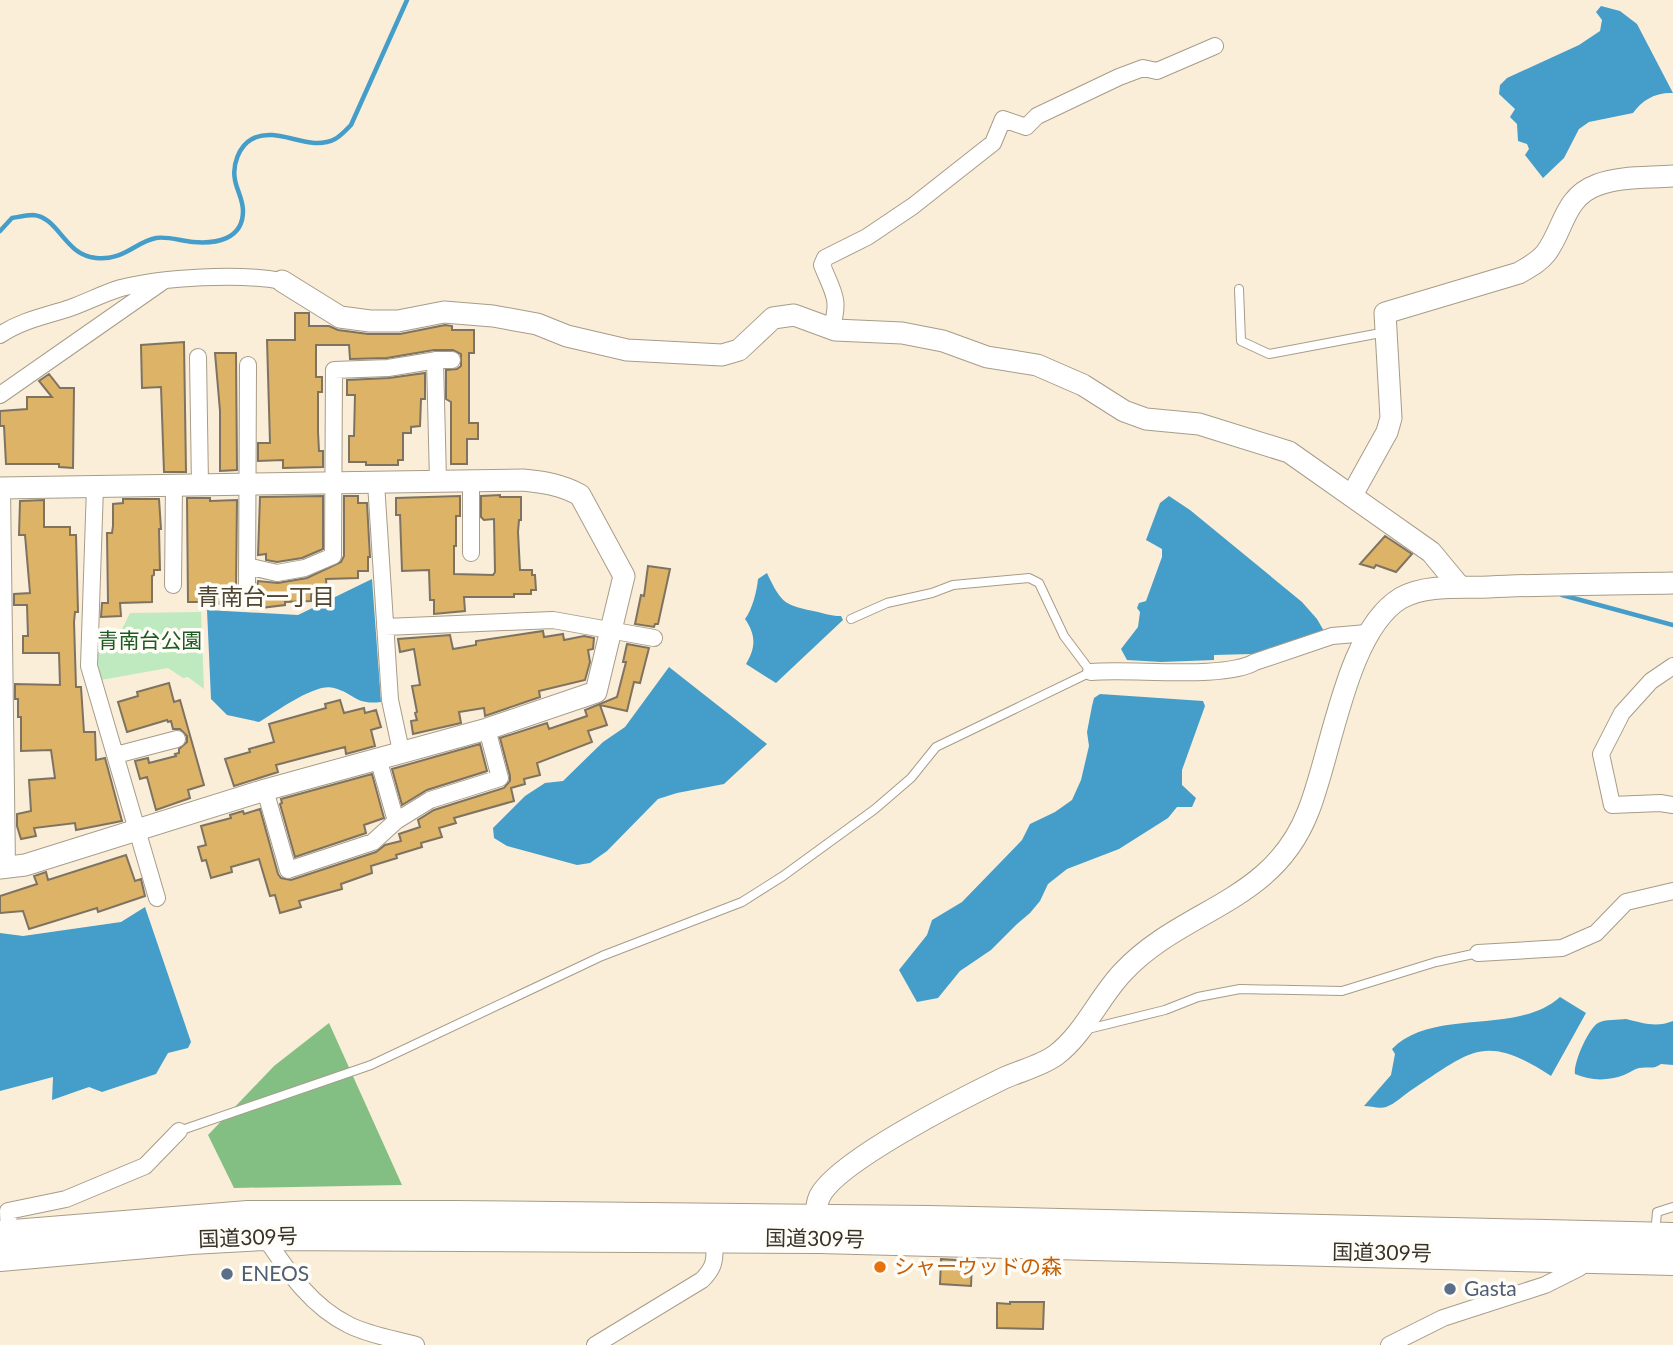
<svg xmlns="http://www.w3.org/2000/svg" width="1673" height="1345" font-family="Lato,'Noto Sans JP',sans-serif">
<rect width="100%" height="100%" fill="#faeed9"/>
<path fill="#bfe9be" d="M201,612L204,689L188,677L183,678L168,668L101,680L97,662L98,632L121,631L130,613Z"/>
<path fill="#83bf83" d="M329,1023L402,1185L234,1188L208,1135L274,1066Z"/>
<path fill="#459dc9" d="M1601,6L1620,11L1637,24L1673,93C1656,92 1642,100 1633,113L1589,122L1579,129L1564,158L1543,178L1525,155L1529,149L1527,144L1518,141L1517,124L1510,117L1515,109L1499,94L1500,85L1507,78L1579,45L1600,31L1602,20L1596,12Z
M1169,496L1190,510L1302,602L1317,619L1324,631L1252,654L1214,655V660L1161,662L1127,660L1121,649L1138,627L1140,612L1137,608L1139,603L1146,601L1162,557V549L1146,540L1160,503Z
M767,573C782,605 785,605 818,612C826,614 832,616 841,616L843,620L776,683L746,664C756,647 756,635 745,619C752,610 757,591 758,579Z
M372,579L381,702C354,705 356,694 334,688C316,682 276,712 259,722L227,715L211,699L207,610L298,615Z
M669,667L767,744L724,784L677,793L658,799L607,851L590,863L577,865L507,846L494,838L493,828L525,796L545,783L563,781L603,742L625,727Z
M1100,694L1203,701L1205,706L1182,770V785L1196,798L1192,807H1177L1168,818L1119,849L1067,869L1048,884L1040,901L1030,913L1017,924L991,950L960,971L938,998L917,1002L899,970L927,935L932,920L962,902L1022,840L1030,824L1055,812L1072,800L1081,780L1089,746L1087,732L1092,706L1094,698Z
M145,907L191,1042L188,1048L168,1053L156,1074L102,1092L89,1087L52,1100L53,1077L0,1091V933L23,936L121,922Z
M1560,997L1586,1013L1551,1076C1485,1033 1472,1050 1413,1089C1405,1094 1395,1104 1386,1107C1380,1109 1370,1106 1364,1106L1391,1075L1395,1054L1392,1049C1433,1007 1517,1036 1560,997Z
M1626,1019C1643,1023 1656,1028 1673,1021V1065L1661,1064C1653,1070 1648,1066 1639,1068C1634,1069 1629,1073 1624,1075C1608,1081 1591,1081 1575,1074C1573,1064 1588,1029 1598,1023C1605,1019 1618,1020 1626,1019Z"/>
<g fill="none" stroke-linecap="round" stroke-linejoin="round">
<path stroke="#459dc9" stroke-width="4.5" d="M0,231L12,218C18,217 26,215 33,215C59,217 64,255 96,258C124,261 135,242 156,238C166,236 182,241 193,242C215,244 243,240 243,211C243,199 237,191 235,180C232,165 239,146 252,139C279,125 308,153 335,139C341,136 346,130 351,125L407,0
M1562,595L1673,625"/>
</g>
<path fill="#dcb367" stroke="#7e7361" stroke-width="2" d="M295,313H309V326H329L338,330L368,334H400L445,325L452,326V330H474V353H469V423H478V439H467V464H451V402L446,399V370L457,369L461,366V354L453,350H434L387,358L350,359L349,345H316V377H322V392H318V432L319,451H323V467L283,468V460L258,461V443H270L267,340H295Z
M184,342L186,472H164L161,387L142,388L141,345Z
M215,353H236L237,470L220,471V411Z
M425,373V399H421L420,426L411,427V433H403V460H398V465H366V462H349V436H354L355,395H347V380L389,378Z
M49,374L60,388H74L73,468L59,467V464H6L4,426H0V411L27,409V397H52L39,381Z
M500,495V497H521V520H519L518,532L520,570H532V575H535L536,590H531V594H514V597H464L465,611L434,614V600H430L429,570L402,571L400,515H396V498L460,496V516H456V546H454V574L493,575L495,572L494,519L484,520L481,517V496Z
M323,496V549L302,558L277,562L266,560V554L258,555L260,497Z
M344,496H358V503H367L370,557H368V571H358V578L326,579L327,594H311V601L285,602V605L260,608V606L228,607L227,604H219V602H188L187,498H210V501L237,500L236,591L241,600L248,601L256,596L258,581L278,583L307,578L341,562L344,556Z
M123,499H159L161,529H159L160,570H154V575L152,576V602L120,603L121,616L101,617L102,603H108L107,533H112L113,526V504L123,503Z
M44,500V527H70V535H76L78,612H75L74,622L76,687H81L84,732H95L96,760L105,758L122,821L76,830L75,823L34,828L36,836L21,839L17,826V814L31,811L29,780L55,778L51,750L21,751V717H18V699H15V684L60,685L59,653H23V636H28L27,605H14V594L30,593L25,535H19L20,501Z
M1385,536L1412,554L1396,572L1376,565L1374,568L1360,564Z
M648,566L670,569L658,624H655L654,627L635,624L641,595L644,596Z
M543,631L544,637L563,634L564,640L584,636L594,638L593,649L588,650L590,662L585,680L539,691L540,697L485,716L484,708L459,712L461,723L413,734L411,721L417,720L415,713L417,712L412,686L420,685L414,649L400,652L398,639L450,635L453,649L476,645V641Z
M627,644L649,648L640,683L634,682L627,711L600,705L607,725L588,731L592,742L537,763L540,775L524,779L525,784L511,788L514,801L454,818L456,823L439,828L442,837L421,843L422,847L396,855L397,858L371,866L372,873L341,884L342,889L299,901L301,907L280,913L275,895L270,896L259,859L231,867L232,872L211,878L206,860L202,861L198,847L206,845L201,826L231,818L230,815L243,811L244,814L260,809L278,874L281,878L291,880L376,852L385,845L401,841L399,834L420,827L418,820L434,810L504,788L510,781V776L500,738L547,723L549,729L587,716L585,710L617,697L626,662H623Z
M169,683L174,702L180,700L204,785L188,790L190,798L156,810L147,777L140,779L135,761L148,758L149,763L176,756L175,754L179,753V749L187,742V736L180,729H173L171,721L168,722L167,720L127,732L118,702L138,696L137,692Z
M340,700L344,713L364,708L365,713L376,710L381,727L371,730L375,746L346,754L345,747L310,756L276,765L278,772L234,786L225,759L250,752L249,749L274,742L269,724L326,708L325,704Z
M480,744L487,771L427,790L402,805L392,769Z
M372,774L384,818L364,825L366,833L295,857L280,804L282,803L281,799Z
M126,855L135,881L141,879L145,896L98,912L97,908L29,929L23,911L0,913V896L37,884L34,876L46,872L48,880Z
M941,1259L972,1261L971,1286L940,1284Z
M1010,1302H1044L1043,1329L997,1328V1303L1010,1304Z"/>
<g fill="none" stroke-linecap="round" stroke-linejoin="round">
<g stroke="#a79c88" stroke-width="10">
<path id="lane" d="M1239,289L1241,341L1269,354L1386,332
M1084,1030L1165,1010L1198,997L1240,989L1342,991L1436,962L1478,953
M179,1131L371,1065L602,956L742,902L783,876L875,809L911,778L936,747L1091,672L1064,636L1039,583L1029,578L953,585L932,593L887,603L851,619
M1655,1234L1657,1212L1673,1207"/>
</g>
<g stroke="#a79c88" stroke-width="18">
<path id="street" d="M831,329C841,299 833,293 822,265L825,258L867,237L913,206L993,143L1003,119L1026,127L1037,116L1119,77L1143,68L1157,71L1215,46
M0,335C22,320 46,316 70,308C87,302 104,293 121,288C164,277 239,273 282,281
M198,357L200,485
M435,360L438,481
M0,395L162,282
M471,481V553
M376,483L390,700L401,751
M95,487L89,666L157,898
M2,488L7,867
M247,566L277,573L305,568L333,556L334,370L388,368L437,360H452
M173,585L174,486
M247,591L248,365
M385,627L553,620L654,638
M1673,666L1651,681L1622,713L1601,754L1612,805L1660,803L1673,805
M1091,672C1130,668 1224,680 1255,662L1332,636L1367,633
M116,755L177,739
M378,758L396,821
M265,790L288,870L373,842L396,821L430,800L500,778L487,729
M1478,953L1562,948L1596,933L1626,902L1673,891
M9,1234L8,1211L66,1199L145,1166L179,1131
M264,1236C287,1270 310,1306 349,1325C369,1335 394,1339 416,1345
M595,1345L702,1280C717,1265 714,1258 715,1238
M1389,1345L1443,1318L1545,1285L1579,1268L1588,1259"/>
</g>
<g stroke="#a79c88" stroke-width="23">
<path id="secondary" d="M282,281L340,317L370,321H398L444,312L493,316L537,324L567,336L627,350L722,355L739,350L773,318L794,315L835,330L902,333L943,341L987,357L1037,365L1083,385L1124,411L1146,419L1199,424L1289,452L1431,552L1460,587
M0,488L523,480C544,482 562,485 580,495L624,576L596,692L487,729L265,790L25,865L0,868
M1352,495L1387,432L1391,418L1385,313L1519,273C1529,267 1539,262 1546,253C1564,229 1564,197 1597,185C1619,176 1649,178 1673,176
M818,1233C817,1223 815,1208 819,1198C833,1163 965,1097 1002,1079C1019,1071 1041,1066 1056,1055C1084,1034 1099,997 1123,972C1183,908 1272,904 1308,812C1332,753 1346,631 1401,598C1426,584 1461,588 1489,587C1550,584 1612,584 1673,583"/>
</g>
<g stroke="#a79c88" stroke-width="30">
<path id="highway" d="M0,1235L248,1215H454L929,1220L1673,1237
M0,1257L191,1240L264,1236L819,1239L1673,1261"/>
</g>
<use href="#lane" stroke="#fff" stroke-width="8"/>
<use href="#street" stroke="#fff" stroke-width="16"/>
<use href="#secondary" stroke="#fff" stroke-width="21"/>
<use href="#highway" stroke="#fff" stroke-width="28"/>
</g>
<circle fill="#e8710a" stroke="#fffdf8" stroke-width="2.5" cx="880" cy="1267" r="7"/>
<g fill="#5c6f8a" stroke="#fffdf8" stroke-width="2.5">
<circle cx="227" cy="1274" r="7"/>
<circle cx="1450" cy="1289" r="7"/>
</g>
<g text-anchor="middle" stroke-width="7" stroke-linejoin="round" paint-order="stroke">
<g font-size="21" fill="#1e5b22" stroke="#fffdf8">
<text x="150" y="648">青南台公園</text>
</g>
<g font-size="21" fill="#37332a" stroke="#fffdf8">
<text transform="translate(248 1238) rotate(-2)" y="7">国道309号</text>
<text transform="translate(815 1239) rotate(1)" y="7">国道309号</text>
<text transform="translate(1382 1253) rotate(1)" y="7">国道309号</text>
</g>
<g font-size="21" fill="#c56008" stroke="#fffdf8" text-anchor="start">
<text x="894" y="1274">シャーウッドの森</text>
</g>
<g font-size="21" fill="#4e5e75" stroke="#fffdf8" text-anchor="start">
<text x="241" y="1281">ENEOS</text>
<text x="1464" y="1296">Gasta</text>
</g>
<g font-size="23" fill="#4f4533" stroke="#fffdf8">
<text x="266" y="605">青南台一丁目</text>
</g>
</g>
</svg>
